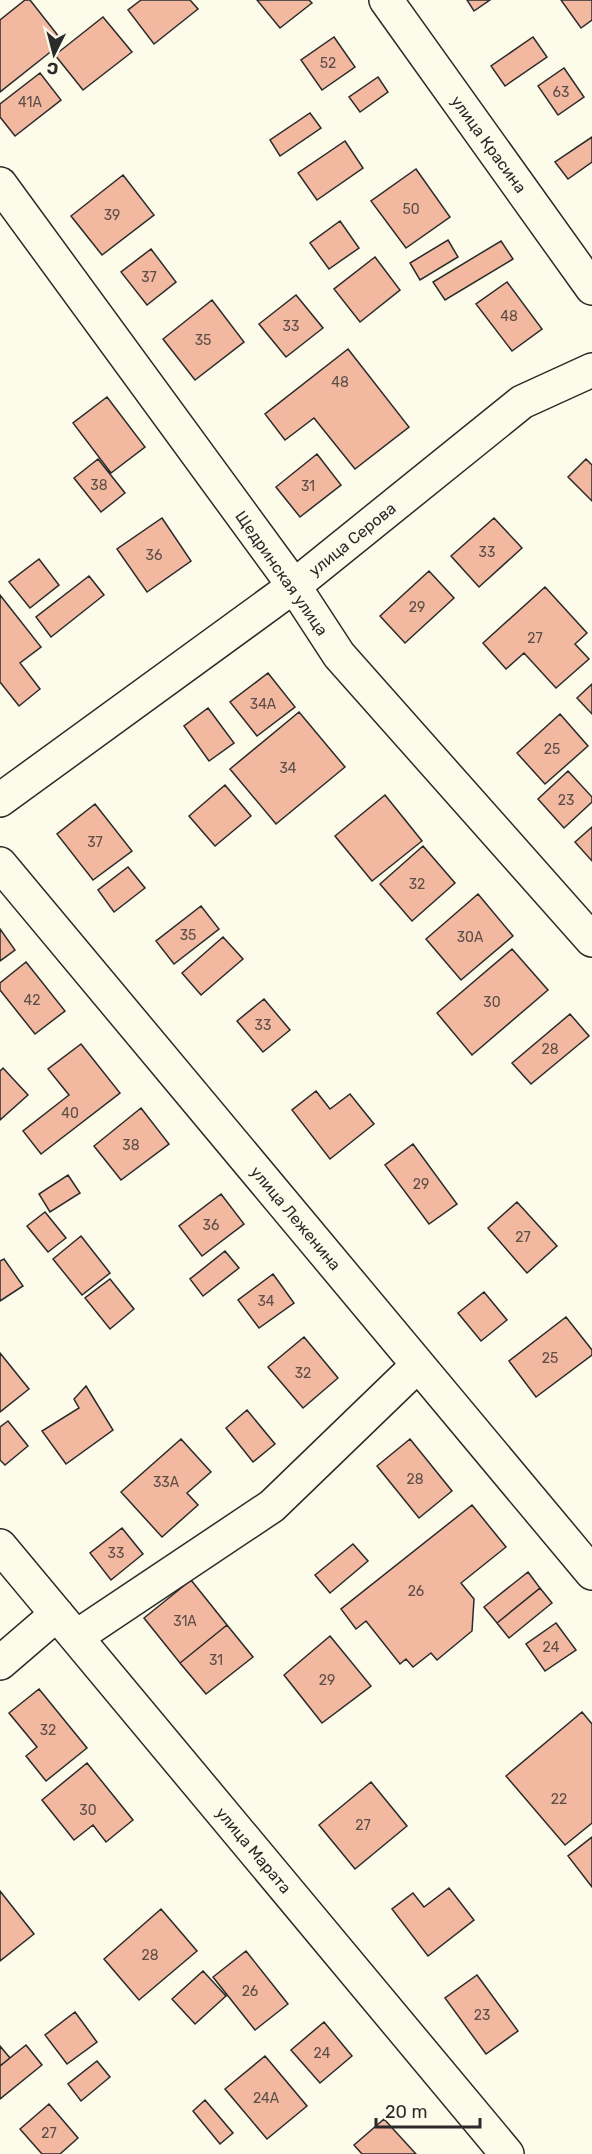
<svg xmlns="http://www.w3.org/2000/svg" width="592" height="2154" font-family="Rubik,sans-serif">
<rect width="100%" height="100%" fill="#fdfbea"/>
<path fill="#f2b8a0" stroke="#2b2b2b" stroke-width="1.5" d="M25,0H30L63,42L0,92V20Z
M141,0H190L198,9L154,44L128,10Z
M257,0H309L312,3L280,28Z
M467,0H490L474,11Z
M561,0H592V20L581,28Z
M103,17L132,52L83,90L55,55Z
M334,37L355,67L322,90L301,60Z
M533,37L547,57L505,86L491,66Z
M564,68L584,97L558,115L538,86Z
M40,73L61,100L15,136L0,117V104Z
M378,77L388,92L360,112L349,97Z
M310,113L321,128L280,156L270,140Z
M592,137V162L568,179L555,162Z
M345,141L363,168L317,200L298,173Z
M416,169L450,217L406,248L371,201Z
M123,175L154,215L102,255L71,216Z
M340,221L359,248L329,269L310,243Z
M448,240L458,257L420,280L410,263Z
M501,241L513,259L445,300L433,282Z
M151,249L176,282L147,305L121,272Z
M375,257L400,290L360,322L334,289Z
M507,282L542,329L512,351L476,304Z
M296,295L323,328L286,357L259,324Z
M212,300L244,342L195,380L163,339Z
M348,349L409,427L355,469L314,418L285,440L265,414Z
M107,397L145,447L111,473L73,423Z
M317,454L341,485L300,517L276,487Z
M98,459L125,493L101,512L74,478Z
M586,459L592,465V501L568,477Z
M162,518L191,561L147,592L117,549Z
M494,518L522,548L479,587L451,556Z
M39,559L59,585L30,608L9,582Z
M429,571L454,598L405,643L380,616Z
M89,576L104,595L51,637L36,617Z
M545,587L587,633L575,644L589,659L556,688L524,653L506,669L483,643Z
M0,595L41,647L20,663L40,689L19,706L0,682Z
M268,673L295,707L257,736L230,702Z
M592,684V714L577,698Z
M208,708L234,743L209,761L184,726Z
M299,712L345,767L276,824L230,769Z
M560,714L588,746L545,784L517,753Z
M568,771L592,797V802L564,828L538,799Z
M225,785L251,816L215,846L189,816Z
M385,795L422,841L372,881L335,836Z
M95,804L132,851L93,880L57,834Z
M592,827V861L575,842Z
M423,846L455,883L412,921L380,884Z
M128,867L145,888L114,912L98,890Z
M478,894L513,936L461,980L426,939Z
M201,906L219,929L174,964L156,941Z
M0,929L15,950L0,961Z
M223,937L243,959L201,995L182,973Z
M512,949L548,990L472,1055L437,1013Z
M26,962L65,1011L35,1034L0,990V983Z
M264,999L290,1030L263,1052L237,1021Z
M570,1014L589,1036L531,1084L512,1063Z
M81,1044L120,1093L41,1154L23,1131L69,1095L48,1069Z
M3,1068L28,1095L0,1120V1071Z
M316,1091L330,1109L350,1094L374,1124L330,1159L292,1110Z
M141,1108L169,1144L121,1180L94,1146Z
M413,1144L457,1204L429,1224L385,1165Z
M68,1175L80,1193L50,1212L39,1194Z
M221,1194L244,1224L202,1256L179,1226Z
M517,1202L557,1246L527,1273L488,1228Z
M45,1212L66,1238L48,1252L27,1226Z
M81,1236L110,1273L82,1295L53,1259Z
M225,1251L239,1268L203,1296L190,1279Z
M4,1259L23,1286L0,1301V1261Z
M273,1274L294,1303L259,1328L238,1300Z
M110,1279L134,1309L110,1329L85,1298Z
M484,1292L507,1320L481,1341L458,1313Z
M566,1317L592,1350V1355L536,1397L509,1361Z
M304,1337L338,1378L303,1408L268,1367Z
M0,1353L29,1389L0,1412Z
M86,1386L113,1430L66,1464L42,1431L79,1408L74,1399Z
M247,1410L275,1444L253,1462L226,1428Z
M8,1421L28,1446L5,1465L0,1460V1427Z
M181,1439L211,1472L187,1493L198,1505L162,1537L121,1492Z
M410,1439L452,1491L419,1518L377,1466Z
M472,1505L506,1547L461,1583L474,1599L472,1631L437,1660L431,1653L413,1667L406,1659L400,1664L366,1621L356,1629L341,1609Z
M122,1528L143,1554L111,1580L90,1553Z
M353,1544L368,1561L330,1593L315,1575Z
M528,1572L540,1588L497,1623L484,1607Z
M191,1580L227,1625L180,1663L144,1618Z
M540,1588L552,1603L509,1638L497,1623Z
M556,1623L576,1650L545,1671L526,1644Z
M227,1625L253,1657L206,1694L180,1663Z
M330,1636L371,1686L322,1723L284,1675Z
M39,1689L87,1748L46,1781L26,1756L37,1747L9,1713Z
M582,1712L592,1724V1823L565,1845L506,1776Z
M87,1763L133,1820L106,1842L93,1825L74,1840L42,1800Z
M371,1782L407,1826L355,1869L319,1825Z
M592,1837V1887L568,1856Z
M449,1888L474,1920L428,1956L392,1909L413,1893L424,1907Z
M0,1891L34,1934L0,1961Z
M161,1909L197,1951L139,2000L104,1959Z
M246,1951L288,2004L255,2030L213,1977Z
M203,1971L226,1996L195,2024L172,1999Z
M477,1975L518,2031L486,2054L445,1998Z
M75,2012L97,2042L67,2064L45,2035Z
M324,2022L352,2056L320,2083L291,2050Z
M26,2045L42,2065L0,2099V2066Z
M0,2046L10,2058L0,2066Z
M265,2056L307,2106L267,2139L225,2089Z
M97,2061L110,2077L81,2101L68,2084Z
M205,2100L233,2133L220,2144L193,2111Z
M49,2104L78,2138L60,2154H42L20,2129Z
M384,2119L416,2154H362L354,2145Z"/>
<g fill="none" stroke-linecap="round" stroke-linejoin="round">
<g stroke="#2b2b2b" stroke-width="36">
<path id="minor" d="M386,0L592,288
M0,184L294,586L339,655L592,940
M0,800L294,586L522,402L592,370
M0,864L592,1573
M0,1546L507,2154
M76,1637L272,1506L418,1365
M0,1663L57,1614"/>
</g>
<use href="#minor" stroke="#fdfbea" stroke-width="33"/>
</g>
<g text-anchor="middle" stroke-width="4.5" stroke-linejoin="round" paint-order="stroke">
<g font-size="14" fill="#5d4e48">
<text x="328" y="68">52</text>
<text x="561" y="97">63</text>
<text x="30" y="107">41А</text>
<text x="411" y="214">50</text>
<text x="112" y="220">39</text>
<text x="149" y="282">37</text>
<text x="509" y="321">48</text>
<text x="291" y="331">33</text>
<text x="203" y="345">35</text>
<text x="340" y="387">48</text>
<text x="99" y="490">38</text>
<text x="308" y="491">31</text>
<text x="487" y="557">33</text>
<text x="154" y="560">36</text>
<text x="417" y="612">29</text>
<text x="535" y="643">27</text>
<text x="263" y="709">34А</text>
<text x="552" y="754">25</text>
<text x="288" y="773">34</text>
<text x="566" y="805">23</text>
<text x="95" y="847">37</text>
<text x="417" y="889">32</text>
<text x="188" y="940">35</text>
<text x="470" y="942">30А</text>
<text x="32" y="1005">42</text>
<text x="492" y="1007">30</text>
<text x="263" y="1030">33</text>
<text x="550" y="1054">28</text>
<text x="70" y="1118">40</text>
<text x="131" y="1150">38</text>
<text x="421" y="1189">29</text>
<text x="211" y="1230">36</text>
<text x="523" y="1242">27</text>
<text x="266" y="1306">34</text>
<text x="550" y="1363">25</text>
<text x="303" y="1378">32</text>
<text x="415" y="1484">28</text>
<text x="166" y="1487">33А</text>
<text x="116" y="1558">33</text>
<text x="416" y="1596">26</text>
<text x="185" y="1626">31А</text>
<text x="551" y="1652">24</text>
<text x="216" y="1665">31</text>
<text x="327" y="1685">29</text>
<text x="48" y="1735">32</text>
<text x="559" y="1804">22</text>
<text x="88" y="1815">30</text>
<text x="363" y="1830">27</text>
<text x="150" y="1960">28</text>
<text x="250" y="1996">26</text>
<text x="482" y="2020">23</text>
<text x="322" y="2058">24</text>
<text x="266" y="2103">24А</text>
<text x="49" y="2138">27</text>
</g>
<g font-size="16" fill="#2b2b2b" stroke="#fdfbea">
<text transform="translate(489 144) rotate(54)" y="6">улица Красина</text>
<text transform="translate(352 539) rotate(-39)" y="6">улица Серова</text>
<text transform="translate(282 573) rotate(55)" y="6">Щедринская улица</text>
<text transform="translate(296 1218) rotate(50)" y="6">улица Леженина</text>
<text transform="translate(254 1850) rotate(50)" y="6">улица Марата</text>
</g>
</g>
<g transform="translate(54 54) rotate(186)" stroke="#fdfbea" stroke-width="4.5" paint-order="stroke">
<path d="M0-4.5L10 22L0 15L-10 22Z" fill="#2b2b2b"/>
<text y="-9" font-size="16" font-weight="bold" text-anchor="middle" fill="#2b2b2b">С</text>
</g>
<path d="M376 2118v9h104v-9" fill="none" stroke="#2b2b2b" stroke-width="3"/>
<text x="385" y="2118" font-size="18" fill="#2b2b2b" stroke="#fdfbea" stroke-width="4.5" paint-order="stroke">20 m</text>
</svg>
